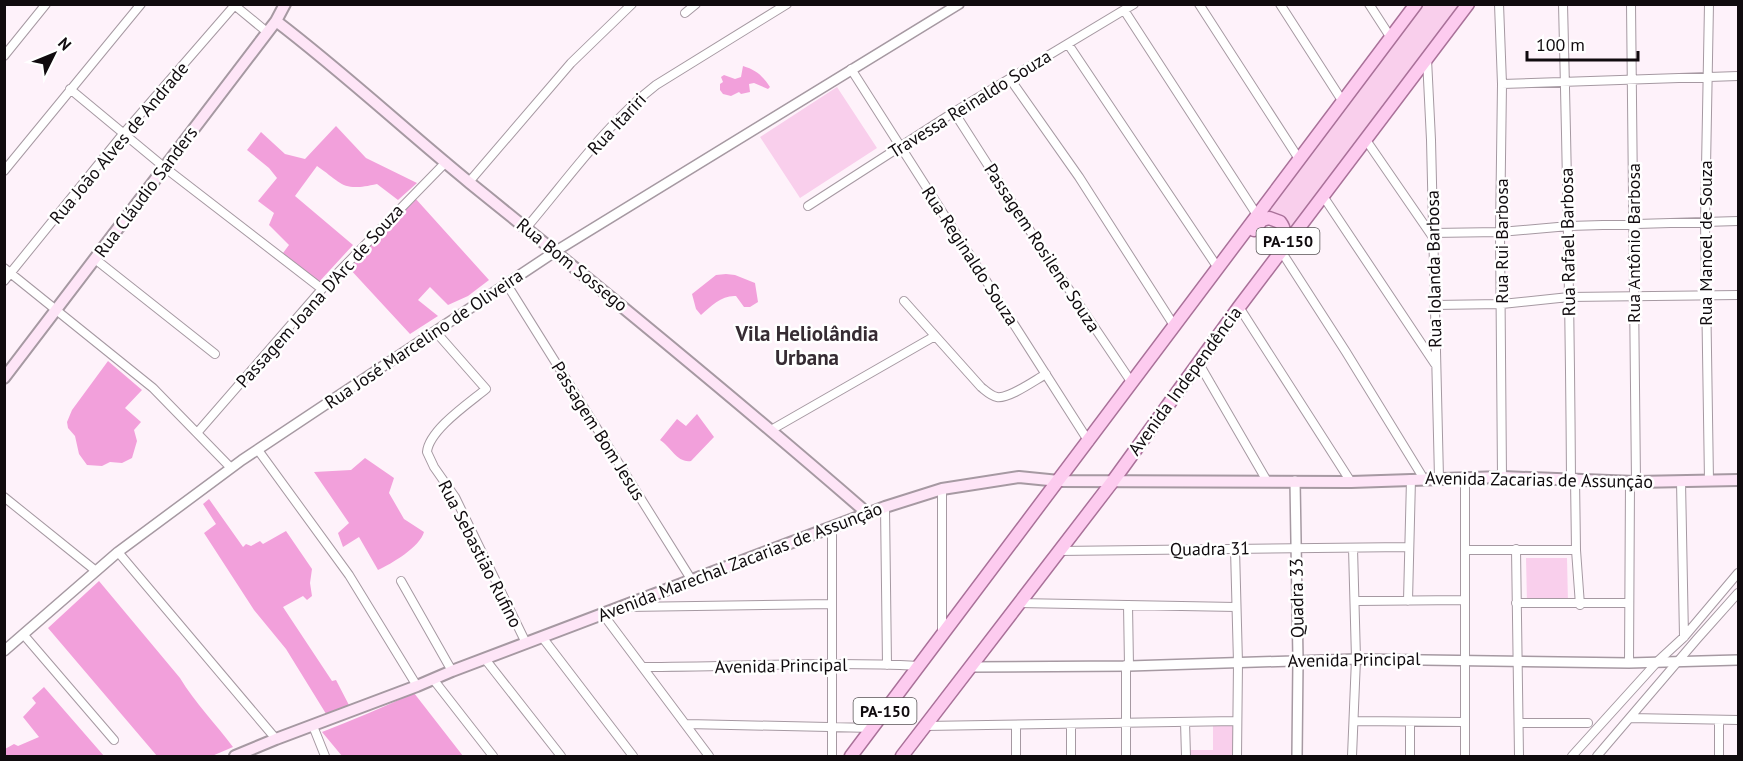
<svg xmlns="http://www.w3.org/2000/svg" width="1743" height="761" font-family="'PT Sans',sans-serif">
<rect width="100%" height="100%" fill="#fef2fa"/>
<path fill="#f9cfec" d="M1420,5H1460L1290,230L1278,216L1265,211Z
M837,87L877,148L800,198L760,137Z
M1526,558H1567L1568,603H1527Z
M1234,722L1235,756H1190L1189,750H1213V723Z"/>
<path fill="#f2a0db" d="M743,66C756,70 762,75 770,87L768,89L754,83L749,84L750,92L741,94L739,92L731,96L723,94L720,90V84L723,82L721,77L724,75L735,79L741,77Z
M336,126L366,158L417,183L398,200L377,184C342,192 343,184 317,166L295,196L353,245L319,282L283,253L289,245L269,225L274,213L258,201L277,178L269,168L247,150L261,132L285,154L305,159Z
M415,198L489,280L468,296L448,305L430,287L418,300L438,316L410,334L349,268Z
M726,274L735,275L755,283L758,302L750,307H744L736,296C722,295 711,306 701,315L696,309L692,294L716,275Z
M108,361L142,390L125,408L141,422L134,430L137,441L132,458L122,463L110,462L102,466L87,465L79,454L75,436L68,428L67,422L72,410Z
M697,414L714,437L691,461C677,463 672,448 660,440L677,419L686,426Z
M365,458L394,478L389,493L404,519L424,532C420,547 391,564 378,570L359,537L343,547L338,533L349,523L314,472L351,470Z
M209,499L243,547L246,544L251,546L260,541L263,544L286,531L312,569L310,583L312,596L307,600L303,596L283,607L332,681L336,680L351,709L328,717L286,649L254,610L204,533L216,524L203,504Z
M99,581L180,678C195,703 216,724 233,747L212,756H157L48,628Z
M44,687L104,756H5V749L14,744L18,746L39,737L23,717L36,703L32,698Z
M414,693L463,756H342L322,732C353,720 384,707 414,693Z"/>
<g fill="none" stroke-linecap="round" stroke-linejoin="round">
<g stroke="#a699a2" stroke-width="10">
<path id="minor" d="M233,4L267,32
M1199,4L1299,159
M1280,4L1343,102
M1369,4L1391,38
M1499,4L1502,84L1500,232L1502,477
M1563,4C1567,163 1570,321 1571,479
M1631,4L1636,482
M1709,4L1705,222L1709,481
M1124,10L1257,215
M685,13L696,4
M1068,44L1218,268
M4,56L46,4
M1427,59L1431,140L1439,478
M851,69L1089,442
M1010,79L1079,177L1175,327
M1502,84L1738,76
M70,89L164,167L322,289
M954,112L1041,248L1132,383
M1366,140L1432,236
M4,171L141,4
M469,182L571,63L632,4
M1323,196L1435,364
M808,206L954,112L1134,4
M527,227C567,180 607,123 656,85L787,4
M1432,233L1500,232L1569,226L1738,221
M1281,251L1346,352L1424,479
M95,259L215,354
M4,268L153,388L231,468
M4,281L123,134L234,6
M506,283L691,579
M904,301L981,387C986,391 991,396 997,397C1009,399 1035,380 1046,374
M1434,305L1502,304L1569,297L1738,295
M1239,307L1351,482
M435,331L486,389C469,403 429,430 427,452L434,467L455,497L526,643
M1198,362L1267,481
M771,430L935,336
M197,433L322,289L446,162
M258,450L349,575L417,686
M1465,478V756
M1575,478L1576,550L1580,605
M1681,481L1684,637
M4,497L96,571
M885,507L887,665
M832,526V756
M1235,549L1238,663L1237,756
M1516,549L1519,756
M1466,550H1576
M1058,551L1408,547
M118,552L276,739
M401,581L452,671
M1356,601L1464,600
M1408,601L1411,479
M1018,603L1236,607
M1516,603H1628
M1128,605L1129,666
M627,607L832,604
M602,613L709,756
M942,632V489
M23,634L114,740
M542,637L633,756
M485,659L561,756
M1629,663L1630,482
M1126,665V756
M643,667C735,667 827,661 919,666
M433,679L493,756
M1630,718L1738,720
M1719,720V756
M1355,721L1464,722
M1185,722L1186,756
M1519,723H1588
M687,724L873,728
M1071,724V756
M1016,725V756
M313,726L325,756
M925,726L1237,721
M1352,756L1356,659L1353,548
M1410,756V723
M1572,756L1658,661L1684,637L1738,573
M1597,756L1697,639L1738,593"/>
</g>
<g stroke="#a699a2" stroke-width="12">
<path id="tertiary" d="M1295,481L1298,660L1297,756
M4,651L118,552L242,460L556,251L959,4
M970,667L1129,666L1356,659L1629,663L1738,660"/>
</g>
<g stroke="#a699a2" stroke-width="14">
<path id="secondary" d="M276,21C343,72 405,130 470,183C604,291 737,400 867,513
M4,378L276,21L285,4
M235,756L276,739L417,686L452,671L885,507L942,489L1019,477L1059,481L1351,482L1502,477L1636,482L1738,480"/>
</g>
<g stroke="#a97199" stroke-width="15">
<path id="primary" d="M1254,230L1262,220L1269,218L1280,222C1288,232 1282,239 1276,247
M851,756L1416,4
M902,756L1113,481L1239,307L1468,4"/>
</g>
<use href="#minor" stroke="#fff" stroke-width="8"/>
<use href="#tertiary" stroke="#fff" stroke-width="9"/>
<use href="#secondary" stroke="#fee5f7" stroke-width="10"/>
<use href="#primary" stroke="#fdcbef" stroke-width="12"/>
</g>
<g text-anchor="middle" stroke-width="5" stroke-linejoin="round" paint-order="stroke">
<g fill="#fff" stroke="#585456" stroke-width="1.5">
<rect x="1256.5" y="228" width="63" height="26" rx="4.5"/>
<rect x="853.5" y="698" width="63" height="26" rx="4.5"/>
</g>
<g font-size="16" font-weight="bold" fill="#100b0e">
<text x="1288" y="247">PA-150</text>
<text x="885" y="717">PA-150</text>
</g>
<g font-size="18" fill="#100b0e" stroke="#fff">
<text transform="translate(970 104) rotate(-32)" y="6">Travessa Reinaldo Souza</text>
<text transform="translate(617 124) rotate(-47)" y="6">Rua Itariri</text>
<text transform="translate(119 143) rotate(-50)" y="6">Rua João Alves de Andrade</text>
<text transform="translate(146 192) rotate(-53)" y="6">Rua Cláudio Sanders</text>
<text transform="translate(1502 241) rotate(-90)" y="6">Rua Rui Barbosa</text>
<text transform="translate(1568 242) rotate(-91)" y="6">Rua Rafael Barbosa</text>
<text transform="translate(1634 243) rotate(-90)" y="6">Rua Antônio Barbosa</text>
<text transform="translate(1706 243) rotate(-90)" y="6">Rua Manoel de Souza</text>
<text transform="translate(1042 248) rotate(57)" y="6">Passagem Rosilene Souza</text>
<text transform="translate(970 256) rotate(57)" y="6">Rua Reginaldo Souza</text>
<text transform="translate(572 265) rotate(39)" y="6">Rua Bom Sossego</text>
<text transform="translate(1434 269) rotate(-91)" y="6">Rua Iolanda Barbosa</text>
<text transform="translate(320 296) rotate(-48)" y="6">Passagem Joana D'Arc de Souza</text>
<text transform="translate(424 339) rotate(-34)" y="6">Rua José Marcelino de Oliveira</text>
<text transform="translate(1185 381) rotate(-54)" y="6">Avenida Independência</text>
<text transform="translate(598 431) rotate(58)" y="6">Passagem Bom Jesus</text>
<text transform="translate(1539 480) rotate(1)" y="6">Avenida Zacarias de Assunção</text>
<text transform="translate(1210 549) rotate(-1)" y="6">Quadra 31</text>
<text transform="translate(480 554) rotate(63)" y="6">Rua Sebastião Rufino</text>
<text transform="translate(740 562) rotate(-21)" y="6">Avenida Marechal Zacarias de Assunção</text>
<text transform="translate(1297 598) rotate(-91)" y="6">Quadra 33</text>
<text transform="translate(1354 660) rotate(-1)" y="6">Avenida Principal</text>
<text transform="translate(781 666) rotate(-1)" y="6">Avenida Principal</text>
</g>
<g font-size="21" font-weight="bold" fill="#362c33" stroke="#fff">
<text x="807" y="341">Vila Heliolândia<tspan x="807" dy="24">Urbana</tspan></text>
</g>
</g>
<rect width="1743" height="761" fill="none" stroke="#100b0e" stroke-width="12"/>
<g transform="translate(54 54) rotate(47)" stroke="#ffffff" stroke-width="4.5" paint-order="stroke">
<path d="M0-4.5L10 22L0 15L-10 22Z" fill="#100b0e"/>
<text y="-9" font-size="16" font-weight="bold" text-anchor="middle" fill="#100b0e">N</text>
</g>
<path d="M1527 51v9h111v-9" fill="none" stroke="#100b0e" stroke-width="3"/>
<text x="1536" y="51" font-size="18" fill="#100b0e" stroke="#ffffff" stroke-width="4.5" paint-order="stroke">100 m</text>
</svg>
